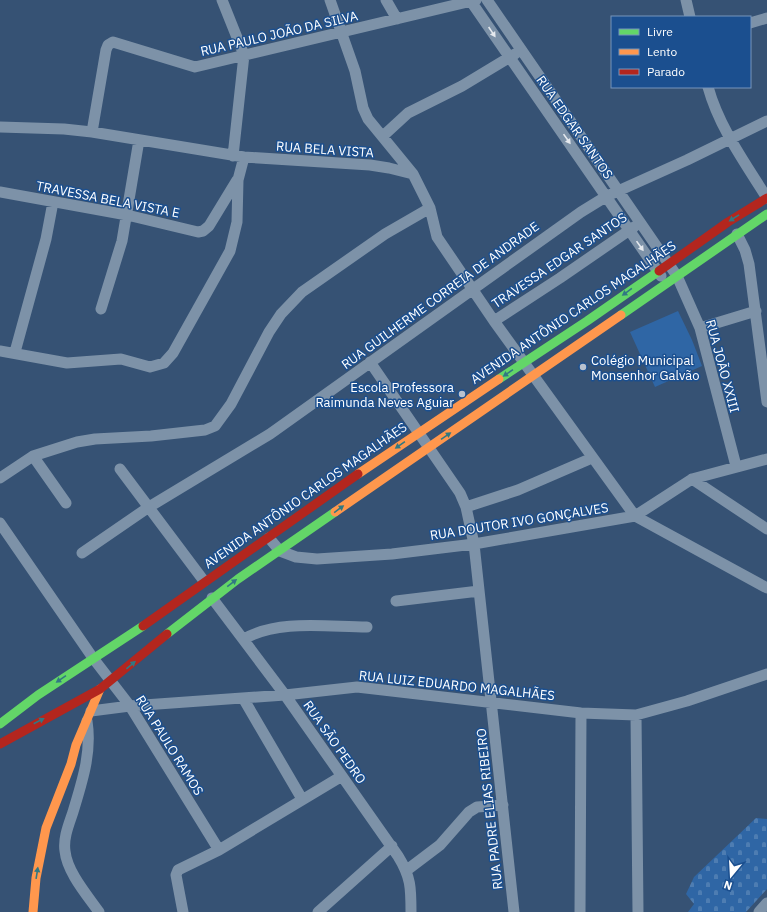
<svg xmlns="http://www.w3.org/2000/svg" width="767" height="912" font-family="'IBM Plex Sans',sans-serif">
<defs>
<pattern id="cemetery-stones" width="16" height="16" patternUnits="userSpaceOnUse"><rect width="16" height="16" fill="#2f66a5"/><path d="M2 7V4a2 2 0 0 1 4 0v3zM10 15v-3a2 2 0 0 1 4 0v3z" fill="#4e7db2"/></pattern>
</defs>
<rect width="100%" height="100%" fill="#365274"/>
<path fill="#2f66a5" d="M678,311L692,340L702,366L655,387L630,332Z"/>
<path fill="url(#cemetery-stones)" d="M756,818L767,819V889L746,912H688L694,904L686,894L694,877Z"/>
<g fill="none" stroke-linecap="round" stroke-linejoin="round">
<path stroke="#7d92a8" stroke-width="11" d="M222,0L244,55L233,156
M330,0L355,71L363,108L368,119L413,174L430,208L437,237L494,321L635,516L767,588
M386,0L397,19
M470,0L661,276
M487,0L677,276L700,328L736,466
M686,0L690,17
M750,23L767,18
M708,87C719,127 745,163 767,198
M0,127L64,129L92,132L244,157L370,165L389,168L413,174
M92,132L106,50L108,45L113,42L195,67L476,0
M383,136L408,113L462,86L515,54
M0,192L127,215L198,232L203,231L209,226L237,180
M737,234L745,250L749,264L767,402
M101,309L122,241L139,140
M494,321L560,278L634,227
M700,328L756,311
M0,351L67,363L121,359L150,367L164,363L173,353L230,251L237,222L238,180L244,157
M15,352L46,239L53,202
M370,362L460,493L466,507L474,544L514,912
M33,456L66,503
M120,469L204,581
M0,478L33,456L77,442L95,439L151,436L205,430L215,426L231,404L269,332L281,314L302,292L385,234L430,208
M692,479L767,529
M466,507L518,490L592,458
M0,523L93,658L130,706L219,850
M269,538L280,551L296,557L317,559L392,554L474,544L635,516L692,479L767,459
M82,553L149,507L270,434L581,212L607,196L687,160L767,121
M212,598L285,695L398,856C411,877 411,888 411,912
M396,601L479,591
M244,639C278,619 328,627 367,627
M243,698L302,799
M91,711L130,706L285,695L357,687L581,713L636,715L687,701L767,674
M636,715L638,912
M87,721C92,753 82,782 73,812C69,824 63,838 65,851C67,872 87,895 99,912
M407,870L440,845L469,812L477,807L503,805
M183,912L176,875L178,870L219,850L342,776
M318,912L392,846
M580,912L581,713
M759,912L767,903"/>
<path stroke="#63d668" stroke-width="9" d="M621,315L767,214
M499,379L587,321L659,271
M167,634L238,579L335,512
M0,724L38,695L143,626"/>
<path stroke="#ff974d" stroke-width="9" d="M358,474L499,379
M335,512L621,315
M33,912L36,878L46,828L71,764L76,745L100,689"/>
<path stroke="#b3261e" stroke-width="9" d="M659,271L728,222L767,198
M143,626L358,474
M0,744L100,689L167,634"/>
</g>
<defs><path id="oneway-solid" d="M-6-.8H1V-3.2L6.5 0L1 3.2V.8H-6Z"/></defs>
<g fill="#e5e9ee">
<use href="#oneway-solid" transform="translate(492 32) rotate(56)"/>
<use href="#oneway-solid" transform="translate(567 139) rotate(55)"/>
<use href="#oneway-solid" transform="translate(640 246) rotate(55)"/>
</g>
<g fill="#317883">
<use href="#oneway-solid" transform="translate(734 218) rotate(148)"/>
<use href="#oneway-solid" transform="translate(627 292) rotate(144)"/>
<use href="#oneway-solid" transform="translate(508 373) rotate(146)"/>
<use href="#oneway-solid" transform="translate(446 436) rotate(-34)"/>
<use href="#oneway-solid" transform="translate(400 445) rotate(145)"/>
<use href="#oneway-solid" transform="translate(339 509) rotate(-36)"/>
<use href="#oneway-solid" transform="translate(232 583) rotate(-37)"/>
<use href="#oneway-solid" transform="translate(131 665) rotate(-40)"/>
<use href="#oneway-solid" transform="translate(61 679) rotate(146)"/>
<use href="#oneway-solid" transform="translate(39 721) rotate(-27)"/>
<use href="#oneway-solid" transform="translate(37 873) rotate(-81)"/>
</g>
<g fill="#b9c2ce" stroke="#1b4f8f" stroke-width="1.5">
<circle cx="583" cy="367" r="4"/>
<circle cx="462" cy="394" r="4"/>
</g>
<g text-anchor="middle" stroke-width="3" stroke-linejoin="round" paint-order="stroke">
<g font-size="13" fill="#fff" stroke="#1b4f8f">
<text transform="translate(279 33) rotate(-13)" y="5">RUA PAULO JOÃO DA SILVA</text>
<text transform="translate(575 127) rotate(55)" y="5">RUA EDGAR SANTOS</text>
<text transform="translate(325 149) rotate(4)" y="5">RUA BELA VISTA</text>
<text transform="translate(108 199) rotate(11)" y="5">TRAVESSA BELA VISTA E</text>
<text transform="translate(559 260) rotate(-34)" y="5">TRAVESSA EDGAR SANTOS</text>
<text transform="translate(440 295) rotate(-36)" y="5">RUA GUILHERME CORREIA DE ANDRADE</text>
<text transform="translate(573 312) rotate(-34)" y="5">AVENIDA ANTÔNIO CARLOS MAGALHÃES</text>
<text transform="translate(723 366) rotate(75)" y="5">RUA JOÃO XXIII</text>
<text transform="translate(305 495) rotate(-35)" y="5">AVENIDA ANTÔNIO CARLOS MAGALHÃES</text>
<text transform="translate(519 521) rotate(-9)" y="5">RUA DOUTOR IVO GONÇALVES</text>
<text transform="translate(457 685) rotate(6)" y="5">RUA LUIZ EDUARDO MAGALHÃES</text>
<text transform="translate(335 742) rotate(55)" y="5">RUA SÃO PEDRO</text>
<text transform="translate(170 745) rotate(58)" y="5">RUA PAULO RAMOS</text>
<text transform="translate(489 809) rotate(-96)" y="5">RUA PADRE ELIAS RIBEIRO</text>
</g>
<g font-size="13" fill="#fff" stroke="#1b4f8f" text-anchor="start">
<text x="591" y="365">Colégio Municipal<tspan x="591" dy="15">Monsenhor Galvão</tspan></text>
<text x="454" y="392" text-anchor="end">Escola Professora<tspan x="454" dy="15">Raimunda Neves Aguiar</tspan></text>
</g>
</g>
<rect x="611" y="16" width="140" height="72" fill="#1b4f8f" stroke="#7695bc"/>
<rect x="619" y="29" width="20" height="6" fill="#63d668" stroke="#7695bc"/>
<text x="647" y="36" font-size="12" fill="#ffffff">Livre</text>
<rect x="619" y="49" width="20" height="6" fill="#ff974d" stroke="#7695bc"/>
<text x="647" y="56" font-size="12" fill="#ffffff">Lento</text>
<rect x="619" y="69" width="20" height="6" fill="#b3261e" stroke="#7695bc"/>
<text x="647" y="76" font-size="12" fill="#ffffff">Parado</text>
<g transform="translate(731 876) rotate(198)" stroke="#1b4f8f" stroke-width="3" paint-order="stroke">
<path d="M0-3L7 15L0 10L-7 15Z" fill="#ffffff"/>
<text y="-6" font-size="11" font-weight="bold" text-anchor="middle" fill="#ffffff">N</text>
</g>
</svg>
